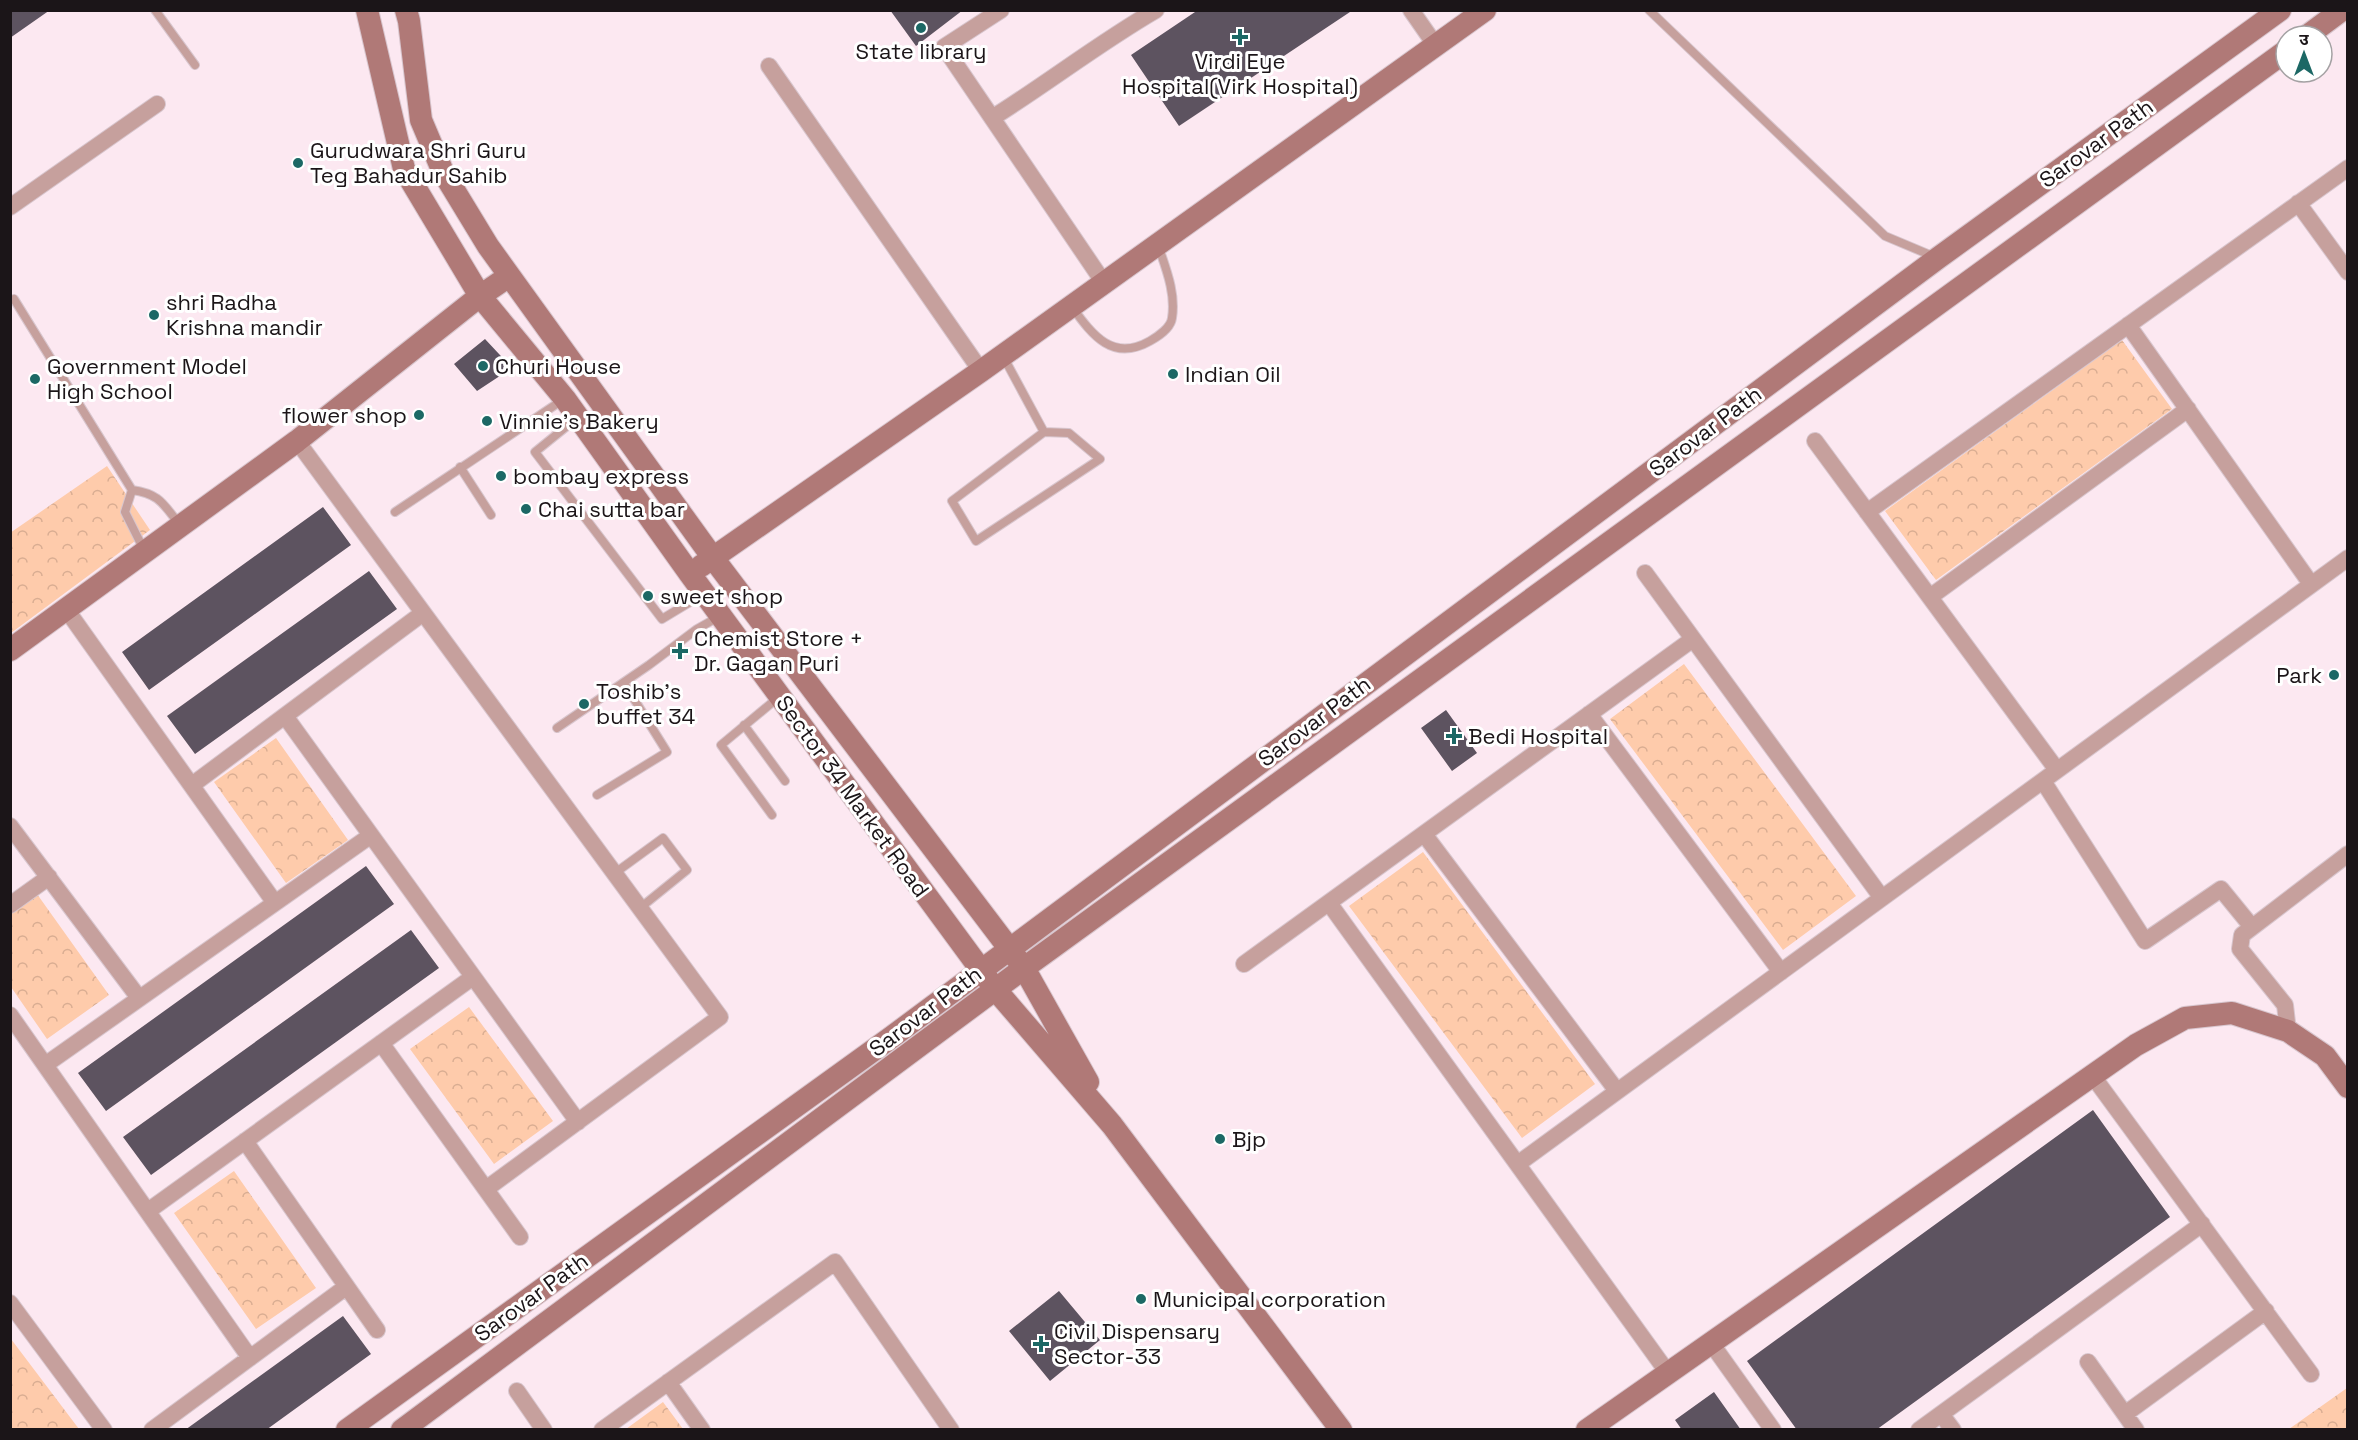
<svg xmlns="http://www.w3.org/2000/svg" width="2358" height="1440" font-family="'Space Grotesk','Noto Sans Devanagari',sans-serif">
<defs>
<pattern id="park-crowns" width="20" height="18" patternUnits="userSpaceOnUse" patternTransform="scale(1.5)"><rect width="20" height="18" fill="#fecbab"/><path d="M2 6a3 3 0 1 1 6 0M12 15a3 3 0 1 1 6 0" fill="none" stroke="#d9ad92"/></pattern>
</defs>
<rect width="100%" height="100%" fill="#fce8f1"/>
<path fill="url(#park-crowns)" d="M2122,340L2172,409L1936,580L1885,511Z
M107,466L150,530L11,633L10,533Z
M1684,664L1856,896L1783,950L1610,719Z
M276,738L348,840L286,883L214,782Z
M1423,852L1595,1084L1522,1138L1349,906Z
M37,894L109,995L47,1039L11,987L10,913Z
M469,1007L553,1121L494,1164L410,1049Z
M234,1171L316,1288L256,1329L174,1213Z
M11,1339L79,1429H11Z
M2347,1388V1429H2289Z
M663,1402L683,1429H626Z"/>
<path fill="#5d5360" d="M10,10H50L10,38Z
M890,10H963L916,46Z
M1198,10H1353L1179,126L1131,55Z
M485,339L512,368L477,391L454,364Z
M323,507L351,545L149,690L122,652Z
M369,571L397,609L195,754L167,716Z
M1446,710L1477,753L1452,771L1421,728Z
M366,866L394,904L106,1111L78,1073Z
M411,930L439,968L151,1175L123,1137Z
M2093,1110L2170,1217L1876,1430H1797L1747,1361Z
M1059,1291L1100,1340L1050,1381L1009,1331Z
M343,1316L371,1354L342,1375L266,1430H185Z
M1714,1392L1741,1430H1682L1675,1420Z"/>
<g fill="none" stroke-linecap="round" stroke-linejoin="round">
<g stroke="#d8c6ce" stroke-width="10">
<path id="lane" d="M155,10L195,65
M1649,10L1885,236L1935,257
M14,299L132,490C160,494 163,504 180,525
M1072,307C1093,336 1113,362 1150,341C1159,336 1171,327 1172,318C1176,293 1166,269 1158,245
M1003,356L1044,432L952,501L976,541L1100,459L1069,433L1044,432
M577,418L535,452L662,619L705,593
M460,467L491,515
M132,490L125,512L144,550
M395,512L564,399
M744,725L785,781
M557,728L649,665L697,629L720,616
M597,795L667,752L624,683
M772,815L721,745L780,696
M615,873L663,838L687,870L640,908"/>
</g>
<g stroke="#d8c6ce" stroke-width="18">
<path id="street" d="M1001,10L944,47L1104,283
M1411,10L1436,46
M769,66L981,371
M992,118C1048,83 1099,43 1156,10
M2298,203L2348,272
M10,207L157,104
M2128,325L2311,584
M297,441L720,1017L486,1189
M1815,441L2057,770
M1867,512L2348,168
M1645,573L1882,898
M1930,597L2188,409
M66,609L275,903
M1589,714L1781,972
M285,716L578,1122
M2043,781L2145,941L2221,889L2252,927
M192,785L423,613
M10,826L139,998
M1424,834L1617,1091
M1329,903L1668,1373
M10,905L49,877
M1244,964L1693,639
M10,1015L250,1358
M2288,1031L2285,1005L2240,949L2242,935L2348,854
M381,1043L520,1237
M45,1065L370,836
M2092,1075L2311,1374
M245,1141L377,1330
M1519,1163L2348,558
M148,1211L473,977
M10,1303L104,1430
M1711,1343L1773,1430
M2088,1362L2136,1430
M668,1382L702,1430
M517,1391L544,1430
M1941,1414L1953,1430
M2125,1414L2266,1311
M152,1430L346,1287
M602,1430L835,1262L951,1430
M1919,1430L2202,1224"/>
</g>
<g stroke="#d8c6ce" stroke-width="24">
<path id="secondary" d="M367,10L404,169L480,296L565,399L690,574L995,989L1112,1125L1341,1430
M406,10L409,21L421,120L443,172L488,246L713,558L1024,968L1088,1082
M2307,36L2342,10
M701,566L981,371L1485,10
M10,650L297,441L480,296L509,276
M347,1430L889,1039L1938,258L2280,10
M402,1430L1024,968L2286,51
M1587,1430L2136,1045L2185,1018L2232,1013L2288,1031L2325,1056L2348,1087"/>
</g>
<use href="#lane" stroke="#c6a09d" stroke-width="8"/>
<use href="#street" stroke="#c6a09d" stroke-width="16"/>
<use href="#secondary" stroke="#b07977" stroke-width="22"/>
</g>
<g fill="#1c6865" stroke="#fff" stroke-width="2">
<circle cx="921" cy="28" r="6"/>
<path d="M1237 28h6v6h6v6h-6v6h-6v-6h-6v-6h6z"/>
<circle cx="298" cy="163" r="6"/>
<circle cx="154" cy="315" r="6"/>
<circle cx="483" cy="366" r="6"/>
<circle cx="1173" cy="374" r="6"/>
<circle cx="35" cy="379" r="6"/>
<circle cx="419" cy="415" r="6"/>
<circle cx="487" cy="421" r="6"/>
<circle cx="501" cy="476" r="6"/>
<circle cx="526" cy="509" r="6"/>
<circle cx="648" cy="596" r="6"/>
<path d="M677 642h6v6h6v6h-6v6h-6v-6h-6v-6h6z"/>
<circle cx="2334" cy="675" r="6"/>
<circle cx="584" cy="704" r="6"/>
<path d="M1451 727h6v6h6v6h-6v6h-6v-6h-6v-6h6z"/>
<circle cx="1220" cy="1139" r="6"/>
<circle cx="1141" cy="1299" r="6"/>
<path d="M1038 1335h6v6h6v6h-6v6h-6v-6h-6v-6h6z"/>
</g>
<g text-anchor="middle" stroke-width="6" stroke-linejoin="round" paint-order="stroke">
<g font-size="22" fill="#1b1518" stroke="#fff" text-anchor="start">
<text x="921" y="59" text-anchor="middle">State library</text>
<text x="1240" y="69" text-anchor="middle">Virdi Eye<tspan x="1240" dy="25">Hospital(Virk Hospital)</tspan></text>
<text x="310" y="158">Gurudwara Shri Guru<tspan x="310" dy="25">Teg Bahadur Sahib</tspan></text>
<text x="166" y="310">shri Radha<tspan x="166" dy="25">Krishna mandir</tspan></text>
<text x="47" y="374">Government Model<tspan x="47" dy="25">High School</tspan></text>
<text x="495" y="374">Churi House</text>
<text x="1185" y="382">Indian Oil</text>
<text x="407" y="423" text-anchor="end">flower shop</text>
<text x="499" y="429">Vinnie's Bakery</text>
<text x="513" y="484">bombay express</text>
<text x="538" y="517">Chai sutta bar</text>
<text x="660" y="604">sweet shop</text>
<text x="694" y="646">Chemist Store +<tspan x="694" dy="25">Dr. Gagan Puri</tspan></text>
<text x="2322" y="683" text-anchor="end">Park</text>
<text x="596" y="699">Toshib's<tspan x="596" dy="25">buffet 34</tspan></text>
<text x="1468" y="744">Bedi Hospital</text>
<text x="1232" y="1147">Bjp</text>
<text x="1153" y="1307">Municipal corporation</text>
<text x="1054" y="1339">Civil Dispensary<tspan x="1054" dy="25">Sector-33</tspan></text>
</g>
<g font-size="22" fill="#1b1518" stroke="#fff">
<text transform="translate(2096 143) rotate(-36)" y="8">Sarovar Path</text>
<text transform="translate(1705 431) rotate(-37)" y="8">Sarovar Path</text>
<text transform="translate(1314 721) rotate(-37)" y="8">Sarovar Path</text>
<text transform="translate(853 796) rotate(54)" y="8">Sector 34 Market Road</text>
<text transform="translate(925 1011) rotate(-37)" y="8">Sarovar Path</text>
<text transform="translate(531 1297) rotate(-36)" y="8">Sarovar Path</text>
</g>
</g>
<rect width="2358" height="1440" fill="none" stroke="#1b1518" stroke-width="24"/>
<g transform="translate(2304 54)"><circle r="28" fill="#ffffff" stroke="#a4a1a3" stroke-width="1.5"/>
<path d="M0-4.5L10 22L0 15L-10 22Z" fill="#1c6865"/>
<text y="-9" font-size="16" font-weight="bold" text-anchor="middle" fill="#1b1518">उ</text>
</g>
</svg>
